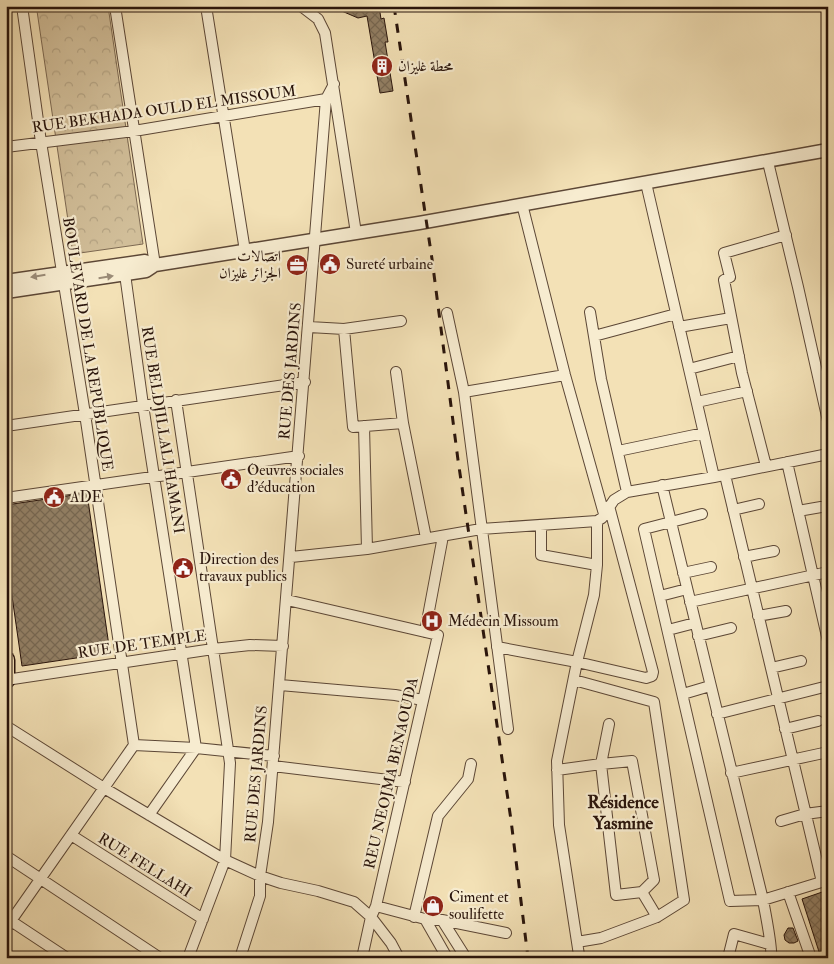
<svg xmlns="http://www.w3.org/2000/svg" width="834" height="964" font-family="'IM FELL Double Pica',Amiri,serif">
<defs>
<pattern id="park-crowns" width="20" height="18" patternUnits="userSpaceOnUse" patternTransform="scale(1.25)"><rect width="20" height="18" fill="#d1be99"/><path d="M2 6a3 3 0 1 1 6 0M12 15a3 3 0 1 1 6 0" fill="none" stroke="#b3a282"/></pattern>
<pattern id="building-cross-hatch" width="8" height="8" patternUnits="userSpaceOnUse" patternTransform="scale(1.25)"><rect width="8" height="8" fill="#927f64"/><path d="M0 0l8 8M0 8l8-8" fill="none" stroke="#776751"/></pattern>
</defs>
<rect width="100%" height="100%" fill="#f3e1b6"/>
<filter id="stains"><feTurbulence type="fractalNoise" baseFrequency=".004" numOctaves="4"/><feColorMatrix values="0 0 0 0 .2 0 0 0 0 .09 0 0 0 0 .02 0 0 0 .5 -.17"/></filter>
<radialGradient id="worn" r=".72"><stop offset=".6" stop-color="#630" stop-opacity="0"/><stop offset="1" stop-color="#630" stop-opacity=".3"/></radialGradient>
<path fill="url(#park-crowns)" stroke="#7d6952" d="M69,6H108L143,244L73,254L37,11Z"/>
<path fill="url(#building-cross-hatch)" stroke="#29140b" d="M330,6H379L381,19L384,18L388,42H385L393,91L380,93L367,16L358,18Z
M87,493L110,653L22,666L6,554V505Z
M828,890V958H821L802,899Z
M788,928H793L798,941L794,943H789L785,940L784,935Z"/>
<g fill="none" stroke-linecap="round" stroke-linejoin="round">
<g stroke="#5c4736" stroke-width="12">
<path id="minor" d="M22,6L41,142L85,414L134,745
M115,6L155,265
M206,6L245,251
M301,6L318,19L325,33L356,233
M6,7L12,6
M6,147L134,131L326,99
M768,162L798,287L828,421
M646,183L714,477
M522,204L565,375L604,514
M125,274L143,405L196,748L149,815
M590,312L601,379L627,492
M447,313L464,392L508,729
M309,327L344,329L401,321
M679,327L731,318
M344,329L353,427L403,423L426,538
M594,336L676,314
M689,369L739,356
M396,372L403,423
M464,392L565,375
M176,400L230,763L225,860L188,958
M697,402L747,391
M6,426L305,382
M364,426L367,549
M618,451L704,433
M787,462L828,641
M766,466L742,373L724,280L730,277L724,253L786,235
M725,475L822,882
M662,485L763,900C765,911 773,950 771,958
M6,498L299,456
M733,510L759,504
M798,511L821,507
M702,514L644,529L730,901L763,900L828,880
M541,525V555L597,565
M291,557L367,549L481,529L597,521L602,518L614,500L627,492L714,477L828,454
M744,557L774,551
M683,573L711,567
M660,596L687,589
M287,600L438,635L376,906L371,917L362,958
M690,602L828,572
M758,616L786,611
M668,630L695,623
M425,632L443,536
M698,636L731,628
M497,647L577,662L646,678L652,676L653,672L609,506
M771,668L801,661
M6,680L213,649L250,645L283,646
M574,680L654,702L684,900L657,917L601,938L577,942
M280,685L395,695L423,700
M683,694L710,686
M717,714L828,686
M6,726L104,788L225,860L260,876L281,883L318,891L354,902L371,917L391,943L399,958
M785,729L818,721
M134,745L196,748L274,756
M273,766L405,782
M557,770L601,764L616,895L642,892L654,880L632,761L601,764L609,724
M731,773L828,752
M781,821L805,814L828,811
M71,835L203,919
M6,856L160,958
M642,892L657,917
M788,892L811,958
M376,906L425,919L442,920L506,933
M414,917L438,816L468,779L471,764
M425,919L445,954
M442,920L466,958
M11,921L67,958
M6,928L134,745
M579,955L559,825L557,761L577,662L594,595L597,565V521
M240,958L260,896V876L268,822L326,99L334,84
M728,958L734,934L769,944"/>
</g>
<g stroke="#5c4736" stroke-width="15">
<path id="tertiary" d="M6,281L145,261L155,265
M6,292L146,271L155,265L419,223L828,150"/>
</g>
<g stroke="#29140b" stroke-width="19">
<path id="primary" d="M6,660V680"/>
</g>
<use href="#minor" stroke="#f7ecd0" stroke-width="10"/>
<use href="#tertiary" stroke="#f7ecd0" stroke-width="12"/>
<use href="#primary" stroke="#f3e1b6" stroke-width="16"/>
<path stroke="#29140b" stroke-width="3" stroke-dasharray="9 9" stroke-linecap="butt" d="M394,6L432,259L458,460L511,820L528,958"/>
</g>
<defs><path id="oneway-solid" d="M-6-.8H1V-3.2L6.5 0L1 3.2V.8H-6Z" transform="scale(1.25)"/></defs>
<g fill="#9a8b77">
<use href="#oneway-solid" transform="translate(38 276) rotate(171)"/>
<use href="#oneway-solid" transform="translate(106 277) rotate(-9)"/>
</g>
<defs>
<g id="building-disc" transform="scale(1.125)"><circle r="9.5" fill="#8f2418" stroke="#f7ecd0"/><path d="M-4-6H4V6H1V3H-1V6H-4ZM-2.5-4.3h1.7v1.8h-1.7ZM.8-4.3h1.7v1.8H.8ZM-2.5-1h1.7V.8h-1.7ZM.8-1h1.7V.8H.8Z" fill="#fff"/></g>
<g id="civic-disc" transform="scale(1.125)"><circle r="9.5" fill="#8f2418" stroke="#f7ecd0"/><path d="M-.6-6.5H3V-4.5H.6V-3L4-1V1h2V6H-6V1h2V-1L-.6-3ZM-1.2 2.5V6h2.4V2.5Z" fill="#fff"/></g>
<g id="office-disc" transform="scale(1.125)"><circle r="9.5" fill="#8f2418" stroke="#f7ecd0"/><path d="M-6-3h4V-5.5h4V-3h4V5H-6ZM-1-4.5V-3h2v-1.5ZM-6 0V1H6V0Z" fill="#fff"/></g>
<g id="hospital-disc" transform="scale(1.125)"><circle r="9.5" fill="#8f2418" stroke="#f7ecd0"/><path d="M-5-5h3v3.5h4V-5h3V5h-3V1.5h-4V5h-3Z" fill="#fff"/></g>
<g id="shop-disc" transform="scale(1.125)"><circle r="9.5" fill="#8f2418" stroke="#f7ecd0"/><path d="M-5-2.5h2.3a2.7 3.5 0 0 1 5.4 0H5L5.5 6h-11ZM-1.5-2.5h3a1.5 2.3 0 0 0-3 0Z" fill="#fff"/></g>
</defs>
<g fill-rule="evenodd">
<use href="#building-disc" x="382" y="66"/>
<use href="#civic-disc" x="330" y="264"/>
<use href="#office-disc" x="297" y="265"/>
<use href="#civic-disc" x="231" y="479"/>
<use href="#civic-disc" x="54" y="497"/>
<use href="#civic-disc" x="183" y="568"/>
<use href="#hospital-disc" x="432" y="621"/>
<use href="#shop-disc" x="433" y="906"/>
</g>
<g text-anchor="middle" stroke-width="4.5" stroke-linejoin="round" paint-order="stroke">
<g font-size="15" fill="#29140b" stroke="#f7ecd0" text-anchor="start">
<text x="398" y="71">محطة غليزان</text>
<text x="281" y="261" text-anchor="end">اتصالات<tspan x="281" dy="17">الجزائر غليزان</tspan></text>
<text x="346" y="269">Sureté urbaine</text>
<text x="247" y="475">Oeuvres sociales<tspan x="247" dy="17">d'éducation</tspan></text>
<text x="70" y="502">ADE</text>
<text x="199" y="564">Direction des<tspan x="199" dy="17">travaux publics</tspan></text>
<text x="448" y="626">Médecin Missoum</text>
<text x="449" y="902">Ciment et<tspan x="449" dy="17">soulifette</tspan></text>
</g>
<g font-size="15" fill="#29140b" stroke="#f7ecd0">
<text transform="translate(164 109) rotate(-8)" y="5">RUE BEKHADA OULD EL MISSOUM</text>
<text transform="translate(88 344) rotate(81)" y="5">BOULEVARD DE LA REPUBLIQUE</text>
<text transform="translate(290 371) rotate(-85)" y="5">RUE DES JARDINS</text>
<text transform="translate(163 430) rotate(81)" y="5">RUE BELDJILLALI HAMANI</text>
<text transform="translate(142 644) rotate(-8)" y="5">RUE DE TEMPLE</text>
<text transform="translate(391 773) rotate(-77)" y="5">REU NEOJMA BENAOUDA</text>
<text transform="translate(256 774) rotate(-85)" y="5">RUE DES JARDINS</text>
<text transform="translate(145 865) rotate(32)" y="5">RUE FELLAHI</text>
</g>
<g font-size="18" font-weight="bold" fill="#29140b" stroke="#f7ecd0">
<text x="623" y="808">Résidence<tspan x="623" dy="21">Yasmine</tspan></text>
</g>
</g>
<rect width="834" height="964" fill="none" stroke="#f3e1b6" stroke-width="25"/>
<rect x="8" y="8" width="819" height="949" fill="none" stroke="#29140b" stroke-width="2.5"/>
<rect x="12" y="12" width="809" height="939" fill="none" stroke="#29140b"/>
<rect width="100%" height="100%" filter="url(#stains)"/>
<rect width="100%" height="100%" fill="url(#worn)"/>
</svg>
